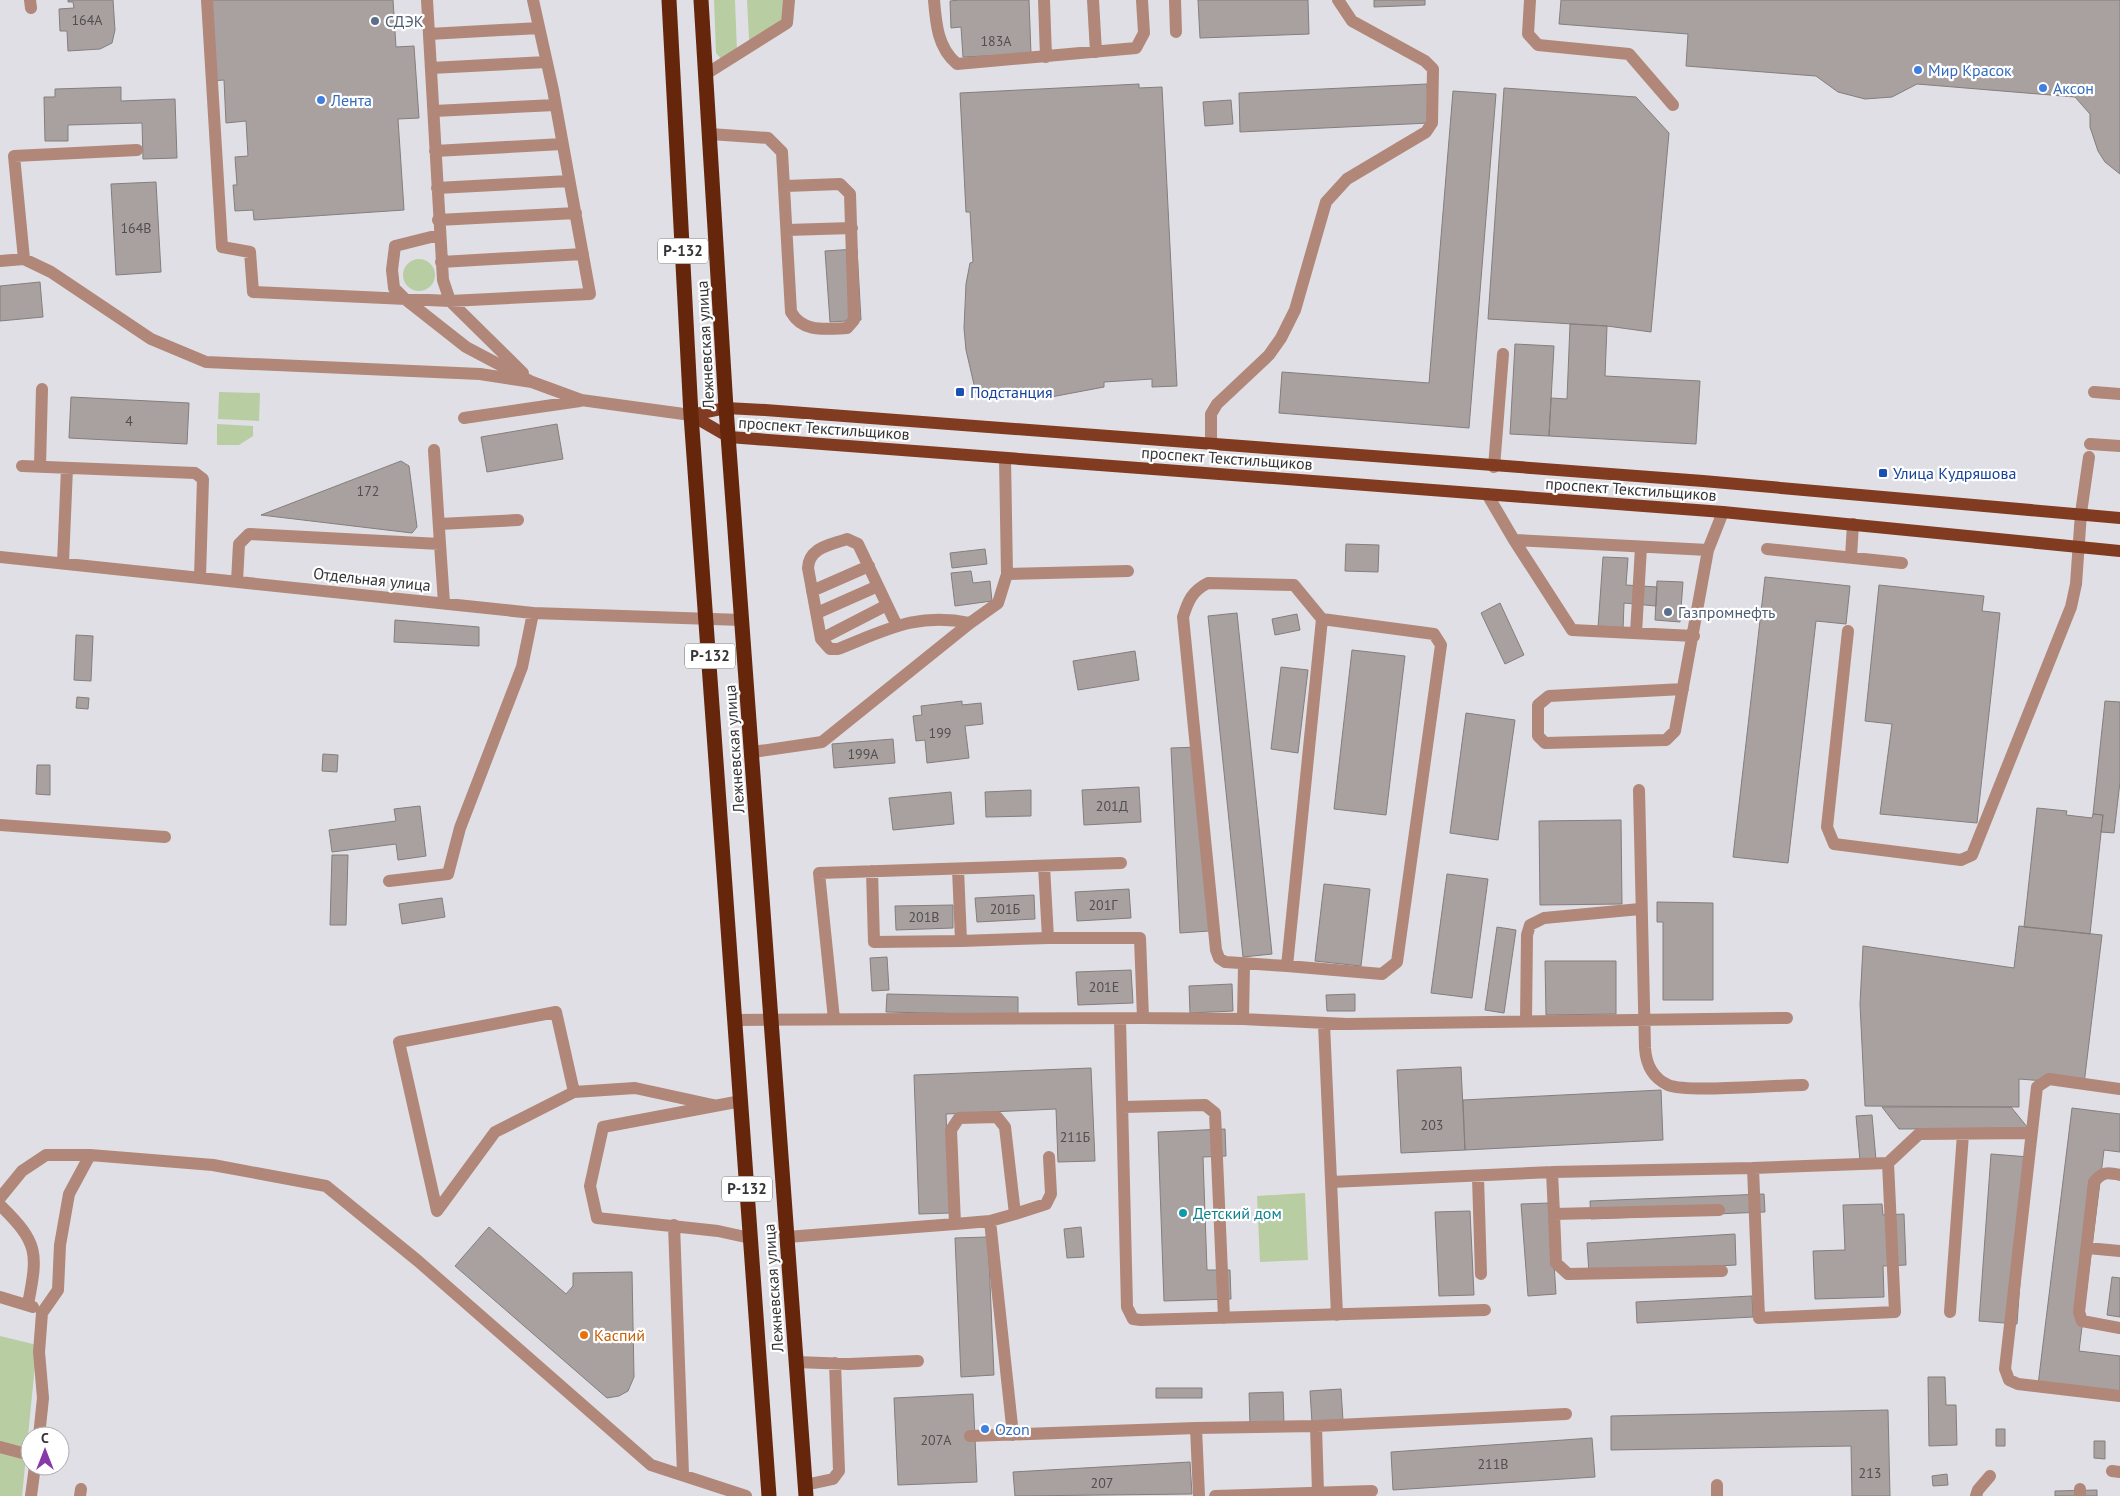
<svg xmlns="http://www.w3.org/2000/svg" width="2120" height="1496" font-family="'PT Sans',sans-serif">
<rect width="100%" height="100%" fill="#dfdfe5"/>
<path fill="#b9cda2" d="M714,0H735L737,52L723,61L716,53Z
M747,0H784L785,21L752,43L749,39Z
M403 275a16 16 0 1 1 32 0a16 16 0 1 1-32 0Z
M219,392L260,393L259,421L218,419Z
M217,424L253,426V436L239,445H217Z
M1305,1193L1308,1260L1260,1262L1257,1196Z
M0,1336L37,1345L22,1496H0Z"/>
<path fill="#a8a19f" stroke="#847e7c" d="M68,0H113L115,30L112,43L100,49L68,51L67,31H60L59,9L74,8L73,2H68Z
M205,0H393L396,47L414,46L419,118L398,119L404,210L254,220L253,210L235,211L233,185H237L235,157L248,156L246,121L226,123L224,80L210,81Z
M959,0H1029L1031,54L963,57L961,27L951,28L950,1Z
M1198,0H1308L1309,34L1200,38Z
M1374,0H1425V5L1374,7Z
M1561,0H2120V174L2105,162L2098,151L2090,127V114L2075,97L1917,84L1892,97L1865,99L1838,92L1816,76L1686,66L1688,34L1559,24Z
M1139,84V88L1162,87L1177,386L1152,387V379L1104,382V387L1051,397L976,393L966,350L964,328L966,284L970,263L973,262L970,212H966L960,93Z
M1427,84L1429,123L1240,132L1239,93Z
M121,87V101L175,99L177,158L143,159L142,123L68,125V141H45L44,97H55V89Z
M1504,88L1636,97L1669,133L1651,332L1607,326L1488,319Z
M1453,91L1496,94L1469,428L1279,413L1282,372L1429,383Z
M1231,100L1233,124L1205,126L1203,102Z
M156,182L161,272L116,275L111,184Z
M857,249L861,320L830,322L825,251Z
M40,282L43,317L0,321V286Z
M1570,324L1607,326L1605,376L1700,381L1696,444L1549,436L1551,398L1567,399Z
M1515,344L1554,346L1549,436L1510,434Z
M71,397L189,403L187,444L69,438Z
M557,424L563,459L487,472L481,437Z
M401,461L409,466L417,527L412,533L261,515Z
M1346,544L1379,545L1378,572L1345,571Z
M985,549L987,564L952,568L950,553Z
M1603,557L1628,558L1626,585L1657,587L1656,606L1624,603L1623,630L1598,628Z
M971,571L973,583L990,581L992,601L955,606L951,573Z
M1765,577L1850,586L1846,624L1816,621L1788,863L1733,857Z
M1657,581L1683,582L1680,622L1655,620Z
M1879,585L1984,596L1982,611L2000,613L1977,823L1880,814L1892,724L1865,721Z
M1500,603L1524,655L1505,664L1481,613Z
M1237,613L1272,954L1243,957L1208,616Z
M1297,614L1300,630L1275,635L1272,619Z
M395,620L479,627V646L394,642Z
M76,635L93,636L91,681L74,680Z
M1352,650L1405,656L1386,815L1334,809Z
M1135,651L1139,680L1078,690L1073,661Z
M1281,667L1308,670L1298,753L1271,749Z
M77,697L89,698L88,709L76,708Z
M962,701V705L981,703L983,724L965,726L969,758L927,763L925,740L916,741L913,716L922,715L921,706Z
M2105,701L2120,702V782L2114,833L2101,832L2103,815L2093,814Z
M1466,713L1515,720L1498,840L1450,833Z
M893,739L895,763L834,768L832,744Z
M1200,747L1209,931L1180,933L1171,748Z
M323,754L338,755L337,772L322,771Z
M37,765H50V795L36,794Z
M1139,787L1141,822L1084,825L1082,790Z
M1031,790V816L986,817L985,792Z
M951,792L954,824L893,830L889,798Z
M420,806L426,856L398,860L396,844L332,852L329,830L396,821L394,809Z
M2037,808L2067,811L2066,815L2092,818L2093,814L2103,815L2090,934L2024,927Z
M1621,820L1622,904L1540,905L1539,821Z
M332,855H348L346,925H330Z
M1447,874L1488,879L1472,998L1431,993Z
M1324,884L1370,889L1361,966L1315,961Z
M1129,889L1131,918L1077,921L1075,892Z
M1034,895L1035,919L977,922L975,898Z
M442,898L445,917L402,924L399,904Z
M1657,902L1713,903V1000H1663V922H1657Z
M953,905V928L896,930L895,906Z
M2019,926L2102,935L2084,1084L2019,1079V1107L1865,1106L1860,1004L1863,946L2014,968Z
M1497,927L1516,930L1504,1013L1485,1010Z
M887,957L889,990L872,991L870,958Z
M1545,961H1616V1014L1546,1015Z
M1131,970L1133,1003L1078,1005L1076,972Z
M1232,984L1233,1011L1190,1013L1189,986Z
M887,994L1018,997V1015L886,1012Z
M1355,994V1011H1327L1326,995Z
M1461,1067L1465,1150L1401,1153L1397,1070Z
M1091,1068L1095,1161L1058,1162L1056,1109L946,1114L950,1213L919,1214L914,1075Z
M1661,1090L1663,1140L1465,1150L1463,1100Z
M1882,1107H2011L2028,1128L1899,1129Z
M2072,1108L2120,1114V1152L2104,1150L2079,1351L2120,1356V1395L2038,1385Z
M1872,1115L1876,1160L1860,1161L1856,1116Z
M1225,1129L1226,1156L1203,1157L1207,1270H1230L1231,1299L1164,1301L1158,1132Z
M1991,1154L2029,1157L2017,1324L1979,1321Z
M1764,1194L1765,1212L1591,1219L1590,1201Z
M1550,1203L1556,1294L1528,1296L1521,1204Z
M1882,1204L1883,1215L1904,1214L1906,1265L1883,1266L1884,1297L1815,1299L1813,1251L1845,1250L1843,1205Z
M1470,1211L1474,1295L1439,1296L1435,1212Z
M489,1227L566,1294L573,1286V1273L632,1272L634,1377L628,1391L619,1396L607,1398L455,1266Z
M1081,1227L1084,1257L1067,1258L1064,1229Z
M1735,1234L1736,1265L1589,1273L1587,1243Z
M988,1237L994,1375L961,1377L955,1238Z
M2112,1277L2120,1278V1317L2107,1315Z
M1752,1296L1753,1317L1637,1323L1636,1302Z
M1928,1377H1945L1946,1405H1956L1957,1445L1929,1446Z
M1156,1388H1202V1398H1156Z
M1341,1389L1343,1421L1312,1423L1310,1391Z
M1283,1392L1284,1424L1250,1425L1249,1393Z
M973,1394L977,1482L898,1485L894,1398Z
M1888,1410L1890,1496H1852L1851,1446L1611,1450V1416Z
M1996,1429H2005V1446H1996Z
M1592,1438L1595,1477L1393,1490L1391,1452Z
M2094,1441H2105V1459L2094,1458Z
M1190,1462L1192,1494L1015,1496L1013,1472Z
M1947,1474L1948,1485L1933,1486L1932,1476Z
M2097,1490V1496H2055V1491Z"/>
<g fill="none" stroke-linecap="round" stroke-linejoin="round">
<path stroke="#b08778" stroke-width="12" d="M30,0L31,8
M207,0L222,247L250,252L253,292L450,301L590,294L553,90L533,0
M427,0L443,280L450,301L523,373
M934,0C936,25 938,48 957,64L1136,48L1144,33L1142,0
M1044,0L1046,57
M1093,0L1096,52
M1175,0L1176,32
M1530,0L1528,34L1538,45L1629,54L1673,105
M429,34L539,28
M431,68L546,62
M706,74L787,23L789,0
M434,111L555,105
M710,134L768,138L782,152L791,312C803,333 825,329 847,328L854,320L850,194L840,184L786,186
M435,151L562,144
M437,188L569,181
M438,220L576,213
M787,230L852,228
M439,235L395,246L392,270L394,288L405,299L466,347L532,382L581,400L691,415
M24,259L14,156L137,150
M0,261L24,259L51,272L151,339L206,362L480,374L532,382
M441,262L583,254
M2094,392L2120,394
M464,418L580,401
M1211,444V414L1217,404L1269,355L1281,338L1295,310L1326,202L1347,179L1426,132L1432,123L1433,69L1425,61L1352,21L1338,0
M2090,444L2120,446
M434,450L440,544
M22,466L195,473L203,479L200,577
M40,466L42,389
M1494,467L1503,354
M1487,494L1514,540L1708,550L1723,512
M439,524L518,520
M1514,540L1572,630L1694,636
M1767,549L1902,563
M0,557L533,613L742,620
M1851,557L1853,524
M63,563L67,468
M1007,574L1128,571
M237,581L239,544L249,534L440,544L444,603
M1208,583L1294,585L1322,619L1287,966L1225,962L1219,958L1216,950L1183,617C1188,601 1192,591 1208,583Z
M812,591L869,566
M817,613L878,586
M897,626L858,544L847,539C831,545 809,547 808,568L821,639L830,649H838C886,630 917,612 970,623
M1848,631L1827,827L1834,844L1961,860L1972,855L2071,607L2076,584L2081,513L2089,457
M1636,633L1641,547
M821,639L887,605
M1683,689L1549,696L1538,705V736L1545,743L1666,740L1675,731L1708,550
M753,752L822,742L970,623L998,603L1007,574L1005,458
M1639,790L1645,1048C1646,1064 1653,1078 1668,1085C1687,1093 1777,1085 1803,1085
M0,825L165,837
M872,871L874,942L961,941L958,869
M389,881L448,874L460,828L522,667L533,613
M1048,938H1140L1143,1018
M961,941L1048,938L1044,866
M1287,966L1382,974L1397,962L1441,645L1434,634L1322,619
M834,1019L819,873L1121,863
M1120,1019L1127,1307L1133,1319L1141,1320L1485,1310
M1243,1019L1244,965
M734,1020L1143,1018L1243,1019L1347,1024L1787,1018
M1526,1021L1527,935L1530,925L1544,918L1640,909
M1324,1024L1337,1315
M2120,1089L2049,1079L2037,1087L2005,1369L2009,1380L2018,1384L2120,1396
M574,1092L495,1132L437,1211L399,1042L556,1012L574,1092L635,1088L713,1105
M741,1101L603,1127L590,1186L597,1218L718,1231L750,1238
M1123,1107L1205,1105L1215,1113L1224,1318
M1888,1163L1895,1312L1759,1318L1753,1168Z
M1888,1163L1919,1134L2031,1133
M1552,1172L1554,1214L1719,1210
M2120,1175C2107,1172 2102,1172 2094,1182L2079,1312L2082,1321L2120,1328
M1478,1177L1481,1274
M1331,1182L1552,1172L1753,1168
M0,1198L22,1171L46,1155H90
M0,1205C39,1243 38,1253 28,1304
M1015,1214L1046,1204L1051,1194L1049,1157
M1554,1214L1556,1263L1568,1274L1722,1271
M990,1221L1013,1435
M674,1225L683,1474
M787,1237L955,1224L951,1130L959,1118L997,1117L1005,1127L1015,1214L990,1221L955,1224
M2087,1248L2120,1251
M0,1297L33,1307
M1950,1312L1963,1134
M796,1362L849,1364L918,1361
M1316,1426L1318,1493
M1196,1428L1316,1426L1566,1414
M39,1436L43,1398L39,1352L42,1313L58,1290L60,1245L69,1194L90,1155L213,1165L326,1186L418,1261L651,1465L746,1496
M970,1436L1196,1428L1199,1496
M0,1447L30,1455
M2112,1471L2120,1472
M805,1485L833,1479L839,1471L835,1363
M1717,1485V1496
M2080,1489V1496
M31,1496L35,1466
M80,1496L81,1489
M1215,1496L1372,1491
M1976,1496L1978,1490L1990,1476"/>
<path stroke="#813b21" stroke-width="12" d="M691,415L729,437L1723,512L2120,551
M691,415L726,408L765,410L1703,481L2120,518"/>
<path stroke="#65260c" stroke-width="15" d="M669,0L691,415L769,1496
M701,0L726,408L806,1496"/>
</g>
<g fill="#5c6f8a" stroke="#fff" stroke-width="2">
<circle cx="375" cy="21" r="5"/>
<circle cx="1668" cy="612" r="5"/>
</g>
<g fill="#3f7fe0" stroke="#fff" stroke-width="2">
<circle cx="1918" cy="70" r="5"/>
<circle cx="2043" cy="88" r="5"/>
<circle cx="321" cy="100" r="5"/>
<circle cx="985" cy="1429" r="5"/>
</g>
<g fill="#1a4fb4" stroke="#fff" stroke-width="2">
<rect x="955" y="387" width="10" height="10" rx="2.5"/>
<rect x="1878" y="468" width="10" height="10" rx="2.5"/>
</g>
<circle fill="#0f9aa8" stroke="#fff" stroke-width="2" cx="1183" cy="1213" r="5"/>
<circle fill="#e8710a" stroke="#fff" stroke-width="2" cx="584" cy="1335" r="5"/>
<g text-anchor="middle" stroke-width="4.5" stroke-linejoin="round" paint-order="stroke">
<g font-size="14" fill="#524f51">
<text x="87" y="25">164А</text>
<text x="996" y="46">183А</text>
<text x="136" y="233">164В</text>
<text x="129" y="426">4</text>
<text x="368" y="496">172</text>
<text x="940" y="738">199</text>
<text x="863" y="759">199А</text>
<text x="1112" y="811">201Д</text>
<text x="1103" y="910">201Г</text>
<text x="1005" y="914">201Б</text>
<text x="924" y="922">201В</text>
<text x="1104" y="992">201Е</text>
<text x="1432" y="1130">203</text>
<text x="1075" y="1142">211Б</text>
<text x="936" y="1445">207А</text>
<text x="1493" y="1469">211В</text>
<text x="1870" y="1478">213</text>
<text x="1102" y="1488">207</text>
</g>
<g fill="#fff" stroke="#727173" stroke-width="1">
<rect x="658" y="238.5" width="50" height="25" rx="4"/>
<rect x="685" y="643.5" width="50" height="25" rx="4"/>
<rect x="722" y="1176.5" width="50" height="25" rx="4"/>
</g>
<g font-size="15" font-weight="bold" fill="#353437">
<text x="683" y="256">Р-132</text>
<text x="710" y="661">Р-132</text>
<text x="747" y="1194">Р-132</text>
</g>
<g font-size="16" fill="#4e5e75" stroke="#fff" text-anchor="start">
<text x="385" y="27">СДЭК</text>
<text x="1678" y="618">Газпромнефть</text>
</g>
<g font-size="16" fill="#366cbe" stroke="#fff" text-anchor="start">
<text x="1928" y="76">Мир Красок</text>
<text x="2053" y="94">Аксон</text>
<text x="331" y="106">Лента</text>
<text x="995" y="1435">Ozon</text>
</g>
<g font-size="16" fill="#353437" stroke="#fff">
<text transform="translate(705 345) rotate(-93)" y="6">Лежневская улица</text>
<text transform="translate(824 428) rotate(4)" y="6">проспект Текстильщиков</text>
<text transform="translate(1227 458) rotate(4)" y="6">проспект Текстильщиков</text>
<text transform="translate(1631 489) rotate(4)" y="6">проспект Текстильщиков</text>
<text transform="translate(372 579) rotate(6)" y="6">Отдельная улица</text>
<text transform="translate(734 749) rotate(-94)" y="6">Лежневская улица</text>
<text transform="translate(773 1288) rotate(-94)" y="6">Лежневская улица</text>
</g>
<g font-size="16" fill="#164399" stroke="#fff" text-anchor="start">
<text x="970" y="398">Подстанция</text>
<text x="1893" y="479">Улица Кудряшова</text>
</g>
<g font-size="16" fill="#0d838f" stroke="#fff" text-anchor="start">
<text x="1193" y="1219">Детский дом</text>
</g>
<g font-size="16" fill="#c56008" stroke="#fff" text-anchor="start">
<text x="594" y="1341">Каспий</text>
</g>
</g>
<g transform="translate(45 1451)"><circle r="24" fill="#ffffff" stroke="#aeaeaf"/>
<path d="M0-4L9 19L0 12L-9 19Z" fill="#8739aa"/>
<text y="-8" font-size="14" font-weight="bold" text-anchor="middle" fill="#353437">С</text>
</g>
</svg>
